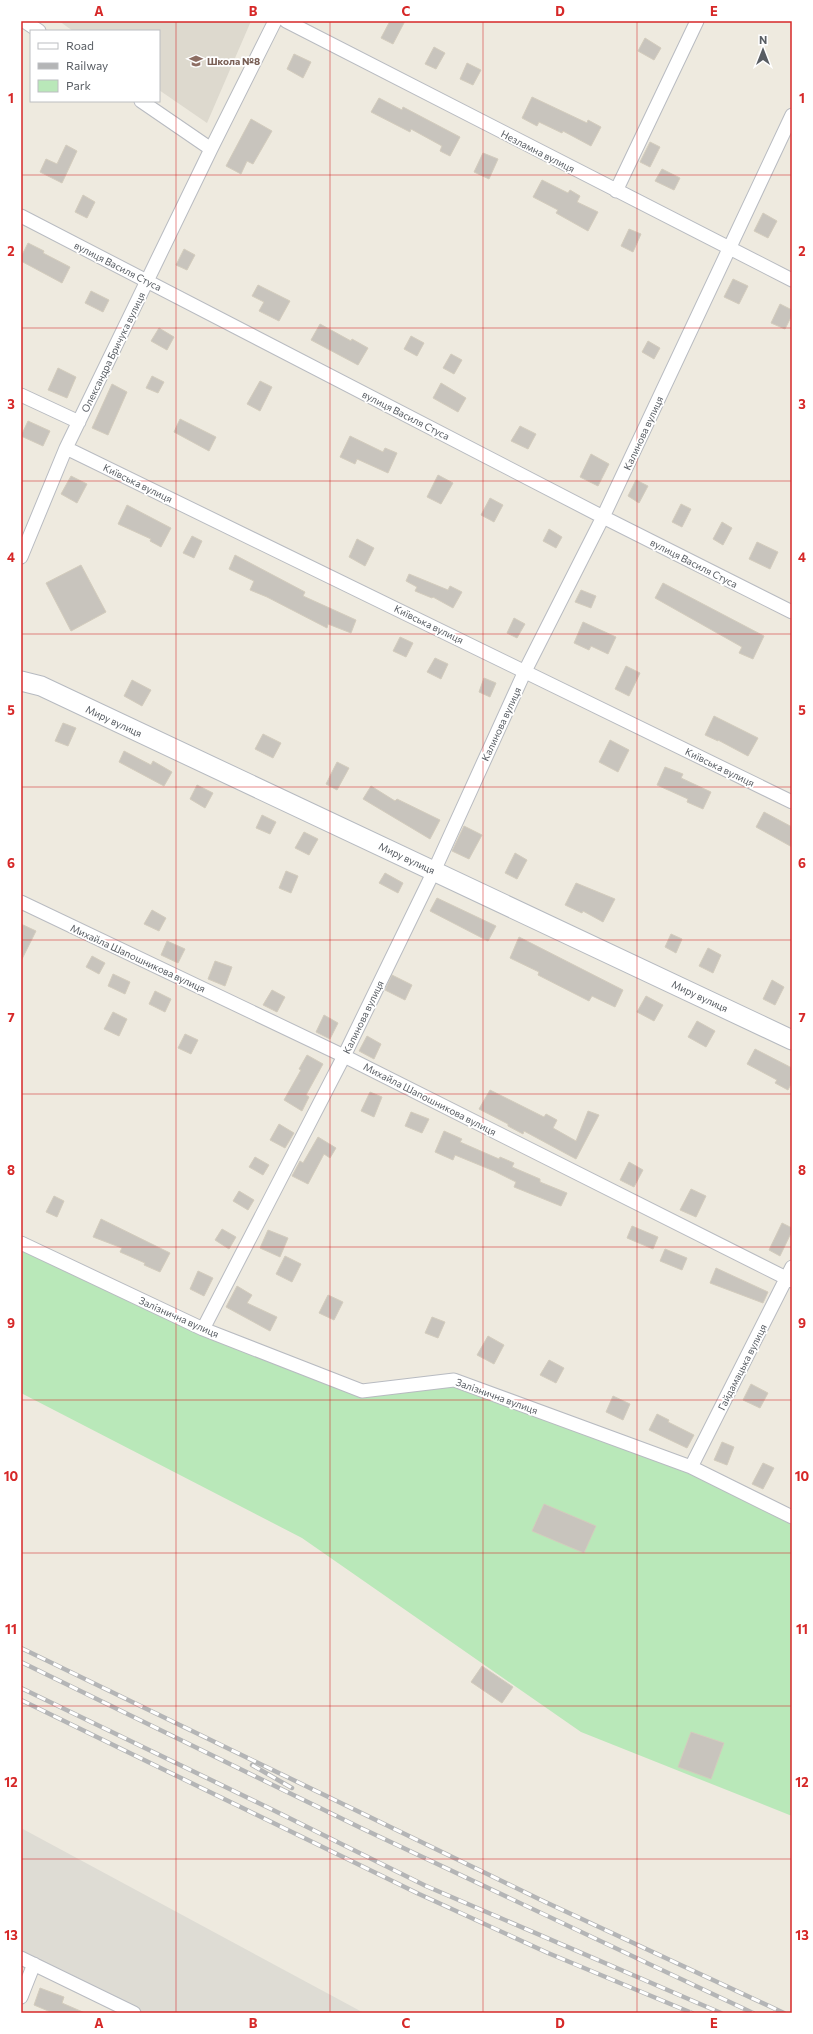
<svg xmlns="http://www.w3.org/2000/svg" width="813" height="2034" font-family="Commissioner,sans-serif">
<rect width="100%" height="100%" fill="#eeeadf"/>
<path fill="#dedcd4" d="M21,1828L364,2013H134L21,1958Z"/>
<path fill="#ddd9ce" d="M59,21H251L207,123L159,90V31H73Z"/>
<path fill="#b9e8b9" d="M21,1239L203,1329L362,1391L454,1380L691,1467L792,1517V1816L581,1732L302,1538L21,1393Z"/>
<path fill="#c8c4bd" stroke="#d3ccbd" d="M390,21H405L393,44L381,38Z
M645,38L661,48L654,60L638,51Z
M434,47L445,53L436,69L425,64Z
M294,54L311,62L303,78L287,69Z
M467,63L481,70L473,85L460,79Z
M532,97L587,123L588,120L601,127L591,146L563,131L562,133L539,122L537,126L522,118Z
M379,98L402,110L403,107L460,137L450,156L440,151L442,146L411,129L410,132L371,112Z
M251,119L272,131L253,164L247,161L241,174L226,166Z
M650,142L660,147L650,167L640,162Z
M66,145L77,151L62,183L40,172L46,159L57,164Z
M483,153L498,159L489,179L474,172Z
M662,169L680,178L674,190L655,181Z
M542,180L568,193L570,190L580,196L577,202L598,212L588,231L556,213L558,210L533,197Z
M83,195L95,202L87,218L75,212Z
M763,213L777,221L768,238L754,231Z
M629,229L641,234L633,252L621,246Z
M28,243L44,251L43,253L70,267L62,283L21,261V257Z
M184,249L195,255L187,270L176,265Z
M733,279L748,286L739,304L724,297Z
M258,285L290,301L279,321L259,311L264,302L252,296Z
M91,291L109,300L103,312L85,303Z
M780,304L792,310V315L785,329L771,323Z
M320,324L351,341L352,339L368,348L358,365L311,340Z
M159,328L174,337L167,350L151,341Z
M411,336L424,343L417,356L404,349Z
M648,341L660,348L654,359L642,352Z
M451,354L462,360L454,374L443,368Z
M58,368L76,377L67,398L48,390Z
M152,376L164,382L158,393L146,388Z
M260,381L272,387L260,411L247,404Z
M441,383L466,398L458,412L433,398Z
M112,384L127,392L108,435L92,428Z
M180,419L216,437L209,451L174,432Z
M28,421L50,431L43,446L21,436Z
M520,426L536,434L528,449L511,441Z
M350,436L383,452L385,448L397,453L388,473L357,459L355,464L340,457Z
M591,454L609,464L598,486L580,477Z
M438,475L453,483L441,504L427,497Z
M71,476L87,484L77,503L61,494Z
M636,480L648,486L639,503L628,496Z
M490,498L503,505L494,522L481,515Z
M681,504L691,509L682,527L672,522Z
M127,505L171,528L161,547L150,541L151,539L118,524Z
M722,522L732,528L723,545L713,539Z
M549,529L562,537L556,548L543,541Z
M192,536L202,541L194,558L183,553Z
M357,539L374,548L365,566L349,557Z
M757,542L778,552L770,569L749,559Z
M235,555L305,592L303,596L356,620L351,633L328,624L327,628L267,597L250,590L254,581L229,569Z
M81,565L106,612L71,631L46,583Z
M409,574L448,590L450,586L462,592L453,608L433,597L432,598L415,591L417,587L406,581Z
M663,583L764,636L753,659L739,653L742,647L655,598Z
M581,590L596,596L591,608L575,602Z
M514,618L525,624L517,638L507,633Z
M583,622L616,637L608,654L591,646L589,650L574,643Z
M400,637L413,643L406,657L393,651Z
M435,658L448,664L441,679L427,672Z
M626,666L640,673L629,696L615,689Z
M484,678L496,683L490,697L479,692Z
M132,680L151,690L142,706L124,696Z
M714,716L758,738L748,756L718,740V741L705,735Z
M63,723L76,728L68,746L55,741Z
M263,734L281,743L273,758L255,749Z
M610,740L629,750L618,772L599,762Z
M124,751L151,765L153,761L172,772L164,786L119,762Z
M337,762L349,768L337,790L326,784Z
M665,767L683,774L681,778L711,792L703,809L687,802L688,799L657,785Z
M197,785L213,793L205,808L190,799Z
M371,786L395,801L397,799L440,820L430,839L363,799Z
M764,812L792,827V847L756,827Z
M262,815L276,822L270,834L256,828Z
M464,826L482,835L469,859L452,851Z
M304,832L318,839L309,855L295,848Z
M515,853L527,860L517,879L505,873Z
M286,871L298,876L291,893L279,888Z
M385,873L403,883L398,893L379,883Z
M576,883L615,899L603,922L583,911L582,913L565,905Z
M437,898L496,926L488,941L430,911Z
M152,910L166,918L159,931L144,924Z
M21,924L36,931L21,961Z
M671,934L682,939L676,953L665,947Z
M519,937L623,990L615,1007L592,996L589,1001L538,975L539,972L510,958Z
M167,941L185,949L178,963L161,955Z
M708,948L721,955L713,973L699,966Z
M92,956L105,963L99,974L86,967Z
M215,961L232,967L225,986L208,979Z
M113,974L130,982L125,994L108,986Z
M392,975L412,985L405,1000L385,990Z
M772,980L784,987L775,1005L763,999Z
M272,990L285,997L277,1012L263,1005Z
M155,991L171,999L165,1012L149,1004Z
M646,996L663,1005L654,1021L637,1012Z
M113,1012L127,1019L119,1036L104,1029Z
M324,1015L338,1023L330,1039L316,1032Z
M697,1021L715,1031L706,1047L688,1037Z
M185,1034L198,1040L191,1054L178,1048Z
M367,1036L381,1044L374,1059L359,1051Z
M755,1049L792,1068V1082L788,1090L775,1083L777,1080L747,1064Z
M307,1055L323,1064L306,1095L309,1097L302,1111L284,1100L301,1070L299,1069Z
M490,1090L544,1117L546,1114L557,1120L553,1128L576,1141L588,1111L599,1115L576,1159L524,1131L523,1134L508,1126V1124L479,1109Z
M370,1092L382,1097L374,1117L361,1111Z
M411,1112L429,1119L422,1133L405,1126Z
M279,1124L294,1133L285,1148L270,1140Z
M444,1131L462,1139L460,1142L499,1159L500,1157L514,1163L512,1167L540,1179V1182L567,1193L561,1206L514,1187L516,1182L494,1171L455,1155L453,1160L435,1152Z
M318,1137L336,1148L330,1158L324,1154L308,1184L292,1176L300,1161L303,1163Z
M255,1157L269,1165L263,1175L249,1167Z
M629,1162L643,1170L634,1187L620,1180Z
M691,1189L706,1196L696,1217L680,1210Z
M239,1191L254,1200L248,1210L233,1201Z
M54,1196L64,1201L57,1217L46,1212Z
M101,1219L170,1253L160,1272L144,1265L145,1263L120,1252L122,1248L93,1237Z
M782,1223L792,1228V1231L780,1256L769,1250Z
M632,1226L658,1237L653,1249L627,1238Z
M222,1229L236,1237L229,1249L215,1240Z
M268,1230L288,1238L280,1257L260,1248Z
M665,1249L687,1258L682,1270L660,1261Z
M285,1256L301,1264L292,1282L276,1274Z
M716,1268L768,1292L763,1303L710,1283Z
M198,1271L213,1278L204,1296L190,1289Z
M237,1286L252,1295L247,1303L277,1317L270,1331L226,1307Z
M328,1295L343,1302L334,1320L319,1313Z
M432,1317L445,1322L438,1338L425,1333Z
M488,1336L504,1345L494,1364L477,1355Z
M549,1360L564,1368L556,1383L540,1375Z
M751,1384L768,1393L760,1408L743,1400Z
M613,1396L630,1404L623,1420L606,1412Z
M657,1414L669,1420L668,1422L694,1435L687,1448L649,1430Z
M722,1442L734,1447L727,1465L714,1460Z
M763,1463L774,1468L763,1489L752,1484Z
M544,1504L596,1526L584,1553L532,1531Z
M482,1666L513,1687L502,1703L471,1682Z
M691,1732L724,1743L711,1779L678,1767Z
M40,1988L64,1997L62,2003L85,2013H53L34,2005Z"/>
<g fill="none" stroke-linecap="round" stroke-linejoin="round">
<g stroke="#b8bbc1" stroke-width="15">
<path id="minor" d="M24,21L39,31
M286,21L792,280
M141,101L211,149
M616,191L697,21
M21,216L603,517L792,612
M21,395L79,422
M66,448L792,802
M21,557L66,448L211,149L275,21
M21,902L344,1056L792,1281
M21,1243L203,1329L362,1391L454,1380L691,1467L792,1517
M203,1329L344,1056L434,871L525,671L603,517L792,115
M691,1467L792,1267
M21,1958L134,2013
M21,1997L34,1964"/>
</g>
<g stroke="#b6bac0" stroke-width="21">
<path id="secondary" d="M21,681L41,686L792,1040"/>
</g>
<use href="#minor" stroke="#fff" stroke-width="13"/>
<use href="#secondary" stroke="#fff" stroke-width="19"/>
<g stroke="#b4b5b6" stroke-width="4.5">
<path id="rail" d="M21,1648L541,1900L784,2013
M21,1662L361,1828L753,2013
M21,1688L271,1809L426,1886L721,2013
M21,1700L419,1894L548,1953L692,2013
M252,1765L292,1788"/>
</g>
<use href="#rail" stroke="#fff" stroke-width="3" stroke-dasharray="9" stroke-linecap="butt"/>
</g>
<path fill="none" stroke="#d62828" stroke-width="1" stroke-opacity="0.55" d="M176,21V2013M330,21V2013M483,21V2013M637,21V2013M21,175H792M21,328H792M21,481H792M21,634H792M21,787H792M21,940H792M21,1094H792M21,1247H792M21,1400H792M21,1553H792M21,1706H792M21,1859H792"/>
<defs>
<g id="school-bare" transform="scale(1.08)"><path d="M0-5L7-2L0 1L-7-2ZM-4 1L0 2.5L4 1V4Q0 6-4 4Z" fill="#8d6e63" stroke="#fff" stroke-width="2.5" paint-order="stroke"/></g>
</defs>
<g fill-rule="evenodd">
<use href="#school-bare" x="196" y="61"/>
</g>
<g text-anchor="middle" stroke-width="3.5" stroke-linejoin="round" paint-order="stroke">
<g font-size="10" font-weight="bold" fill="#785e54" stroke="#fff" text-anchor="start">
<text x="207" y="65">Школа №8</text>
</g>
<g font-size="10" fill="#585d63" stroke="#fff">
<text transform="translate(538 151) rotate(27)" y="4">Незламна вулиця</text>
<text transform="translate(118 266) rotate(27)" y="4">вулиця Василя Стуса</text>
<text transform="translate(113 352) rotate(-64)" y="4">Олександра Бричука вулиця</text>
<text transform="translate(406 415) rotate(27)" y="4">вулиця Василя Стуса</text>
<text transform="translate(643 433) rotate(-65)" y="4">Калинова вулиця</text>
<text transform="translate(138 483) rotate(26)" y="4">Київська вулиця</text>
<text transform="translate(694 563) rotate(27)" y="4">вулиця Василя Стуса</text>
<text transform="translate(429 624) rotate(26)" y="4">Київська вулиця</text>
<text transform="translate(114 721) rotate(25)" y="4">Миру вулиця</text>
<text transform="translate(501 724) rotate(-65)" y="4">Калинова вулиця</text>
<text transform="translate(720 767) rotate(26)" y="4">Київська вулиця</text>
<text transform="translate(407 858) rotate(25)" y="4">Миру вулиця</text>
<text transform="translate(138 958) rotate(25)" y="4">Михайла Шапошникова вулиця</text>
<text transform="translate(700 996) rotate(25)" y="4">Миру вулиця</text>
<text transform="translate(363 1017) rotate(-64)" y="4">Калинова вулиця</text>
<text transform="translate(430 1099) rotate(27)" y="4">Михайла Шапошникова вулиця</text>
<text transform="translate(179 1317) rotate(24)" y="4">Залізнична вулиця</text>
<text transform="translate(742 1367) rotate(-63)" y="4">Гайдамацька вулиця</text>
<text transform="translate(497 1396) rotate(20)" y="4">Залізнична вулиця</text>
</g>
</g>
<rect width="813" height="2034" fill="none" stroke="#ffffff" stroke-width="44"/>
<rect x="30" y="30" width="130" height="72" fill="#ffffff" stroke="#bcbec1"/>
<rect x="38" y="43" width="20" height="6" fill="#ffffff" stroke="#bcbec1"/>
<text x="66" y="50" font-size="12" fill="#585d63">Road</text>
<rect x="38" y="63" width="20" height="6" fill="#b4b5b6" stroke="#bcbec1"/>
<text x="66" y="70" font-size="12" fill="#585d63">Railway</text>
<rect x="38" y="80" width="20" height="12" fill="#b9e8b9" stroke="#bcbec1"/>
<text x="66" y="90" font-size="12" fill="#585d63">Park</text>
<g transform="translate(763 50)" stroke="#ffffff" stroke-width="3" paint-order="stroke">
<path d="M0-3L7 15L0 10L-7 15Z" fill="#585d63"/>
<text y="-6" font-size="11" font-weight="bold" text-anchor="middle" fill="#585d63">N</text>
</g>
<rect x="22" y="22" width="769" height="1990" fill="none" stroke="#d62828" stroke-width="1.5"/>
<g font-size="13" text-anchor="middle" font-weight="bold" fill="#d62828">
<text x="99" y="16">A</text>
<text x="253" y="16">B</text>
<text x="406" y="16">C</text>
<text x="560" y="16">D</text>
<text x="714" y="16">E</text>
<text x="11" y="103">1</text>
<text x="802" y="103">1</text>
<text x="11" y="256">2</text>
<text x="802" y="256">2</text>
<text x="11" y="409">3</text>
<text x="802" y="409">3</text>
<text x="11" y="562">4</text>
<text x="802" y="562">4</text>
<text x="11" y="715">5</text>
<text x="802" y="715">5</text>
<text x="11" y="868">6</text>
<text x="802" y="868">6</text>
<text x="11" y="1022">7</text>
<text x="802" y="1022">7</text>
<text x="11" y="1175">8</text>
<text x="802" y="1175">8</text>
<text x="11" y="1328">9</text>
<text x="802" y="1328">9</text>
<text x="11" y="1481">10</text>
<text x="802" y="1481">10</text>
<text x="11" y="1634">11</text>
<text x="802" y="1634">11</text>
<text x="11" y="1787">12</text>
<text x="802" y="1787">12</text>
<text x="11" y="1940">13</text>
<text x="802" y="1940">13</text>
<text x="99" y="2028">A</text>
<text x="253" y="2028">B</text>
<text x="406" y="2028">C</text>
<text x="560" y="2028">D</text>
<text x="714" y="2028">E</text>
</g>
</svg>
